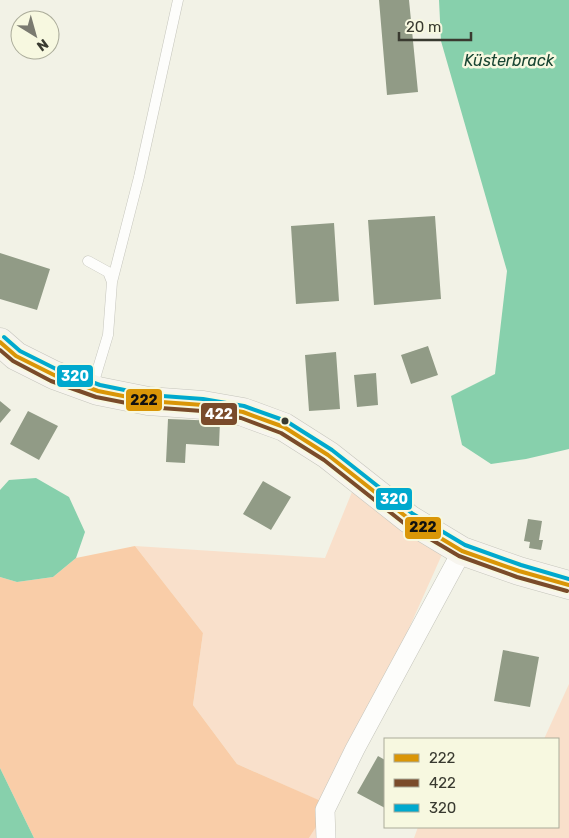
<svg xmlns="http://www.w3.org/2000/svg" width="569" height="838" font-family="Rubik,sans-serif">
<rect width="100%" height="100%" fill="#f2f2e6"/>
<path fill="#f9e0cb" d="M352,492L444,550L330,805L331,838H309L329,805L237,764L193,705L203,633L135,546L325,558Z
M569,684V838H414L418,827H558V739H544Z"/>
<path fill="#f9cda8" d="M135,546L203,633L193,705L237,764L330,805L309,838H34L0,768V577L17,582L53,577L76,558Z"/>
<path fill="#87d0ac" d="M439,0H569V449L526,459L491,464L462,445L451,396L495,374L507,271L441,41Z
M36,478L69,497L85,532L76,558L53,577L17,582L0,577V490L9,480Z
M0,768L34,838H0Z"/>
<path fill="#919b86" d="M379,0H409L418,92L387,95Z
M435,216L441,299L374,305L368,220Z
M334,223L339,301L296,304L291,226Z
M0,253L50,269L37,310L0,299Z
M428,346L438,375L411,384L401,355Z
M336,352L340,409L309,411L305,355Z
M376,373L378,405L357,407L354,375Z
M0,401L11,410L0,423Z
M28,411L58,426L39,460L10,444Z
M168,419L220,421L219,446L186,444L185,463L166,462Z
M263,481L291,497L271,530L243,514Z
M528,519L542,521L539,540H543L541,550L529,548L530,542L524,541Z
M503,650L539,657L530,707L494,701Z
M378,756L385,760V808L357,793Z"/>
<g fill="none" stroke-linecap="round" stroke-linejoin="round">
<g stroke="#c5c5bc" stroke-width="11">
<path id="lane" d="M88,261L108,272L112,282L108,335L92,388
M112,282L139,177L178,0"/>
</g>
<g stroke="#c5c5bc" stroke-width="20">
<path id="street" d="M326,838L325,810L355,749L462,551"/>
</g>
<g stroke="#c5c5bc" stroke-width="29">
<path id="secondary" d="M0,342L16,356L54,375L98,391L148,401L203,405L243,412L284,427L328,455L409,519L462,551L519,571L569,585"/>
</g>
<use href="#lane" stroke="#fdfdfb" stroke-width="10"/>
<use href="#street" stroke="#fdfdfb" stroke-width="19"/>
<use href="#secondary" stroke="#f7f5ee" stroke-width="28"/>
<g stroke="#f7f8e0" stroke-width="8">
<path id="bus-1" d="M0,342L16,356L54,375L98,391L148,401L203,405L243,412L284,427L328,455L409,519L462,551L519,571L569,585"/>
</g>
<g stroke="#f7f8e0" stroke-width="8">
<path id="bus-2" d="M0,350L13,361L51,381L96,397L147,407L202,411L241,418L281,433L324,460L405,524L459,556L517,577L567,591"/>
</g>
<g stroke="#f7f8e0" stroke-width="8">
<path id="bus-3" d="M4,337L20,351L56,369L100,385L149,395L203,399L244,406L286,421L332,450L413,514L465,545L521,565L569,579"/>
</g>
<use href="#bus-1" stroke="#da9607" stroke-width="4"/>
<use href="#bus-2" stroke="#7a4b2a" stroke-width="4"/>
<use href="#bus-3" stroke="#00a9ce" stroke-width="4"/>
</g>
<circle fill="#393a30" stroke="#f7f8e0" stroke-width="2" cx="285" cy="421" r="4.5"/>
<g text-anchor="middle" stroke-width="5" stroke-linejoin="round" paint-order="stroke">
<g font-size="16" font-style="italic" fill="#184532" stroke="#f7f8e0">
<text x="509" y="66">Küsterbrack</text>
</g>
</g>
<g stroke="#f7f8e0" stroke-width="2">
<rect x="56" y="364" width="38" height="24" rx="5" fill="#00a9ce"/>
<rect x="125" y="388" width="38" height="24" rx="5" fill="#da9607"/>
<rect x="200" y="402" width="38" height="24" rx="5" fill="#7a4b2a"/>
<rect x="375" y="487" width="38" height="24" rx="5" fill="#00a9ce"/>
<rect x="404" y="516" width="38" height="24" rx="5" fill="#da9607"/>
</g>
<g font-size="14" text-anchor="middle" font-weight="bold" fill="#fff">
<text x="75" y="381">320</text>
<text x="219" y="419">422</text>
<text x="394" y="504">320</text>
</g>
<g font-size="14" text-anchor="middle" font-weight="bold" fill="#111">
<text x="144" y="405">222</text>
<text x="423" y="532">222</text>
</g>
<rect x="384" y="738" width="175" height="90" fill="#f7f8e0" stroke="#abac9a"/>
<rect x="394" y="754" width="25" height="8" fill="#da9607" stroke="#abac9a"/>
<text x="429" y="763" font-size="15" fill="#393a30">222</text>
<rect x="394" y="779" width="25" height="8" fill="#7a4b2a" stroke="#abac9a"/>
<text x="429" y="788" font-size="15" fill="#393a30">422</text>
<rect x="394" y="804" width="25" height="8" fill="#00a9ce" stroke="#abac9a"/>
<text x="429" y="813" font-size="15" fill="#393a30">320</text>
<g transform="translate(35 35) rotate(143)"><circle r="24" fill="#f7f8e0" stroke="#abac9a"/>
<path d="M0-4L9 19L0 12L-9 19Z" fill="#7a7a70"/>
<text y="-8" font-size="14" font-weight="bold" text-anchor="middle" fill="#393a30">N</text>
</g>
<path d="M399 32v8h72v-8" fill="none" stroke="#393a30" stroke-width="2.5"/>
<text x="406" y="32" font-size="15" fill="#393a30" stroke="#f7f8e0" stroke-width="4" paint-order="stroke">20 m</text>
</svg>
